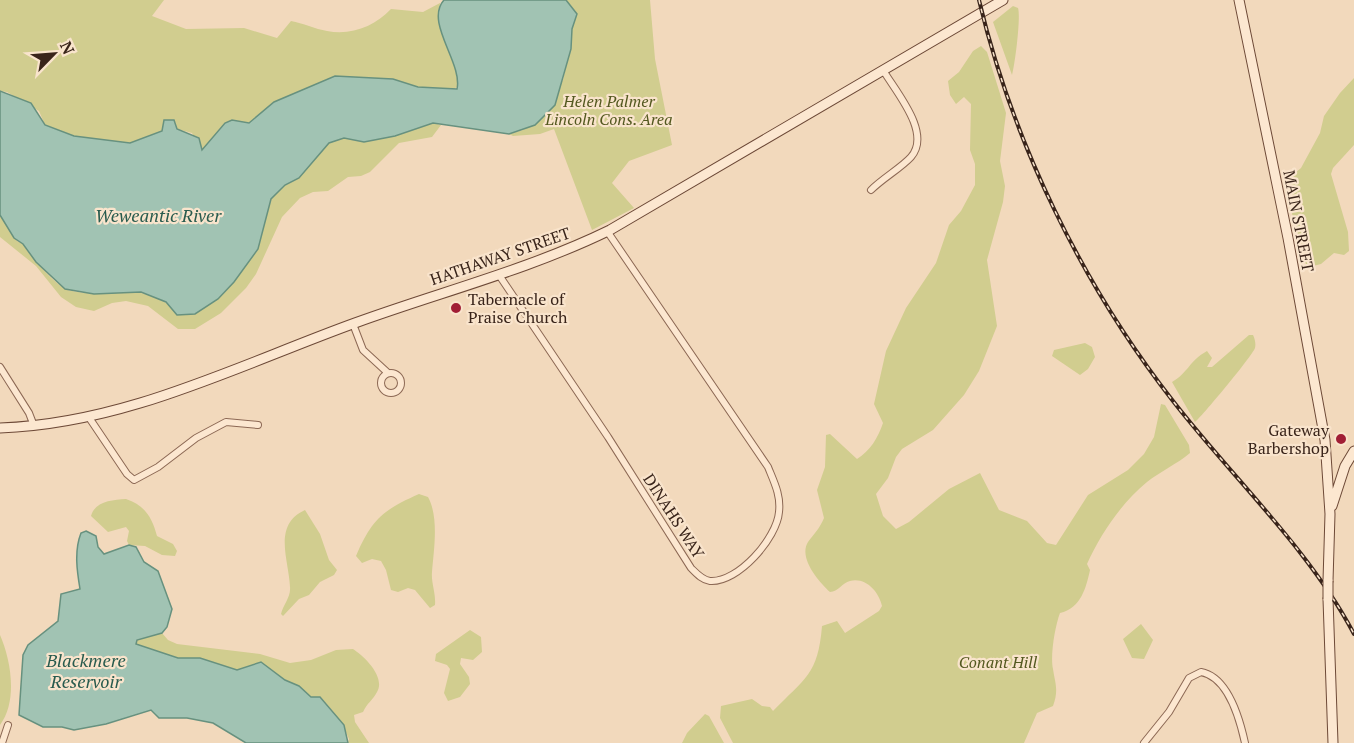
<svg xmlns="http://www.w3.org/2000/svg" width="1354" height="743" font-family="'PT Serif',serif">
<rect width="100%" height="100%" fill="#f2d9bc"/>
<path fill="#d1cd8f" d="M0,0H164L152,16L186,29L244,28L277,38L291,21C303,23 315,29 327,31C351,36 375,26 391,9L423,12L440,3L439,26L455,67L458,86L454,89L418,87L343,76L274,102L249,123C223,122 218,132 202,151L192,133L177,129L175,122H164L162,131L130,143L74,136L45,125L39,111L7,92L0,91Z
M526,0H650L655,59L672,145L629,161L612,183L634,208L592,230L554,129L540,134L513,136L509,134L523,130L548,114L545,107L563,80L568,58Z
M1013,6L1018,8C1021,17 1015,64 1012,75L993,22Z
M981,46L987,52L1006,113L1000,161L1005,186L1003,202L987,260L997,326L979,371L964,395L933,430L902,449L896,457L888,478L876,494L883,516L896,529L909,522L949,489L980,473L999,510L1027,521L1047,543L1056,545L1088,495L1128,470L1144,454L1154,437L1161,404L1165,405L1189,445L1190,453C1177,464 1161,471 1147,482C1122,502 1100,535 1087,564L1090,570C1086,588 1081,608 1060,613C1055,626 1050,656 1053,669C1055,683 1059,690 1053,706L1037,713L1024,743H733L720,718L721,706L752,699L762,706L770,707L773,711C805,678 818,675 822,626L837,621L845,633L879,611L882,606C879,592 866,577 850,581C842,583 838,592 830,592C819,582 798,558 808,542C814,534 820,528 824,518L817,490L825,467L826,435L830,434L857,459C870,451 878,438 883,423L874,404L886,351L906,308L936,263L949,225L961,211L975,185V164L970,150L971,104L964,97L956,104L950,95L948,81L959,72L973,51Z
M1354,78V145L1333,168L1331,174L1348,232L1349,251L1344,255L1334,253L1321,264L1309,267C1296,258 1289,195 1289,178L1301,168L1320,133L1324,116L1340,93Z
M433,123L441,125L432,137L399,143L370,172L361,176L348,177L328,191L313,192L300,198L282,217L256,274L246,288L221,313L195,329H178L148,306L126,301L112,303L94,311L76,307L61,297L36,266L0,237V215L17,241L23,244C29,255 56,286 68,290C105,301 152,277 177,315L195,314L218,299L234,282L258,249L271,199L285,185L299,177L329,143L344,138L364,142L395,136Z
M1249,335H1253C1255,339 1256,344 1255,348C1253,355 1200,419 1195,422L1172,382C1188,373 1189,361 1207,351L1212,358L1207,367H1212Z
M1085,343L1092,347L1095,357L1088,369L1080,375L1052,356L1054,350Z
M419,494L428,497C439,517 434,549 432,572C431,583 436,593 435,605L430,608L415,590L408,588L398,592L391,590L386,570L381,561L372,559L362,563L356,556C372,519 383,510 419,494Z
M126,499C146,506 152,518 157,536L173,544L177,551L175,556L162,555L145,546L129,545L127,541L129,531L126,527L108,532L91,516C95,501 112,500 126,499Z
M305,510L320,534L329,560L337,570L334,575L320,582L309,595L299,599L283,616L281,614C283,605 291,597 290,587C289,560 272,525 305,510Z
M1141,624L1153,640L1144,659L1132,658L1123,639Z
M470,630L481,637L482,652L473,660L461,658L460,664L469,677L470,684L460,697L448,701L444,693L450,669L447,665L435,661L436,654Z
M162,633L168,640L177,644L260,654L290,663L311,660L336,650L353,649C364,656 386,677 377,692C373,700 367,703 363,712L354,715L355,722L369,743H348L349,739C342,722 333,710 320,697H311C303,688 295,687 286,681C275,673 270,667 257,663L247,668L237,670L200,658H178L135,644L137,640Z
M0,635C11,660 18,701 0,725Z
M705,714L709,716L724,743H682L687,733Z"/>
<path fill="#a1c3b3" stroke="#67917f" stroke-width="1.5" d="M444,0H566L577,14L572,29L571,49L555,105L535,125L509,134L433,123L395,136L364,142L344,138L329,143L299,178L285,185L271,199L258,249L234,282L218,299L195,314L177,315L166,302L141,292L94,294L65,289L36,262L23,244L14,238L0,215V91L31,103L45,125L74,136L130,143L162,131L164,120H174L177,129L199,138L202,150L225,123L232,120L249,123L274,102L335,76L393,79L418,87L457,89C463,63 424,22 444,0Z
M86,531L96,536L98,547L104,554L129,545L136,547L144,562L158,571L172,609L167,627L162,633L137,640L136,644L178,658H200L237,670L261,662L285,680L299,686L311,697H320L344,725L348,743H246L213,723L187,718H159L151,710L106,724L74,730L62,727H43L19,715L23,655L28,645L58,621L61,594L80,589C77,571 74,551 81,533Z"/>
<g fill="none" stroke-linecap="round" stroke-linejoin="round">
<g stroke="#8c6854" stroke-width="8">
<path id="street" d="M871,190C883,178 901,168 911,157C932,133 896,92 883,70
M499,275L608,437L691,568C696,573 702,580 710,581C738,583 777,538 779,512C781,495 774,482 768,467L607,231
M353,324L363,350L388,373
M0,367L29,413L34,426
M381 383a10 10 0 1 1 20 0a10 10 0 1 1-20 0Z
M90,419L127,474L134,480L158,467L196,438L226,422L258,425
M2,743L8,725
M1144,743L1169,712L1189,678L1201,672C1228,677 1240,720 1245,743"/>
</g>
<g stroke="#6d4937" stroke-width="11">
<path id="secondary" d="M1239,0L1288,238L1325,440L1330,514L1328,581
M0,428C125,424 239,365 355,323C440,292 528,270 610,230L1003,0
M1332,506L1345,466L1354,451
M1328,599L1333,743"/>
</g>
<use href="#street" stroke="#fce7d0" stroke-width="6"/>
<use href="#secondary" stroke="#fce7d0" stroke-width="9"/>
<g stroke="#39241a" stroke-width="4">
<path id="rail" d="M979,0C1013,143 1083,286 1173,401C1231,476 1310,550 1354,634"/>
</g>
<use href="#rail" stroke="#f9e4cc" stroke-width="1.5" stroke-dasharray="4.5" stroke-linecap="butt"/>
<g stroke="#6d4937" stroke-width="11" stroke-linecap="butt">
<path id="secondary-bridge" d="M1328,599V581"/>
</g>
<use href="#secondary-bridge" stroke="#fce7d0" stroke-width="9"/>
</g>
<g fill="#a11e35" stroke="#f9e4cc" stroke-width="2">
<circle cx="456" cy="308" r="6"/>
<circle cx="1341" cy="439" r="6"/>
</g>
<g text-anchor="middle" stroke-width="4.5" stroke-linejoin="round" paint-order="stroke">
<g font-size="16" font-style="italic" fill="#53581f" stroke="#f9e4cc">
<text x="609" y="107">Helen Palmer<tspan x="609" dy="18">Lincoln Cons. Area</tspan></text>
<text x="998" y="668">Conant Hill</text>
</g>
<g font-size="16" fill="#39241a" stroke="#f9e4cc">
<text transform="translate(1299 221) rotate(79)" y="6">MAIN STREET</text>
<text transform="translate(500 256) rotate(-19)" y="6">HATHAWAY STREET</text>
<text transform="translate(674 516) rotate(57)" y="6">DINAHS WAY</text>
</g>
<g font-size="16" fill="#39241a" stroke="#f9e4cc" text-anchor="start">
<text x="468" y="305">Tabernacle of<tspan x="468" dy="18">Praise Church</tspan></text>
<text x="1329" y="436" text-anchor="end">Gateway<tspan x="1329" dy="18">Barbershop</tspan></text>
</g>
<g font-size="18" font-style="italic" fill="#285b4e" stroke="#f9e4cc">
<text x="158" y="222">Weweantic River</text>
<text x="86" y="667">Blackmere<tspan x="86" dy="21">Reservoir</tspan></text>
</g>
</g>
<g transform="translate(54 54) rotate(65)" stroke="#f9e4cc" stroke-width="4.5" paint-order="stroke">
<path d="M0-4.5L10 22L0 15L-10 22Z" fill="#39241a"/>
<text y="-9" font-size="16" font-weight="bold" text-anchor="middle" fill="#39241a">N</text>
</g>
</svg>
